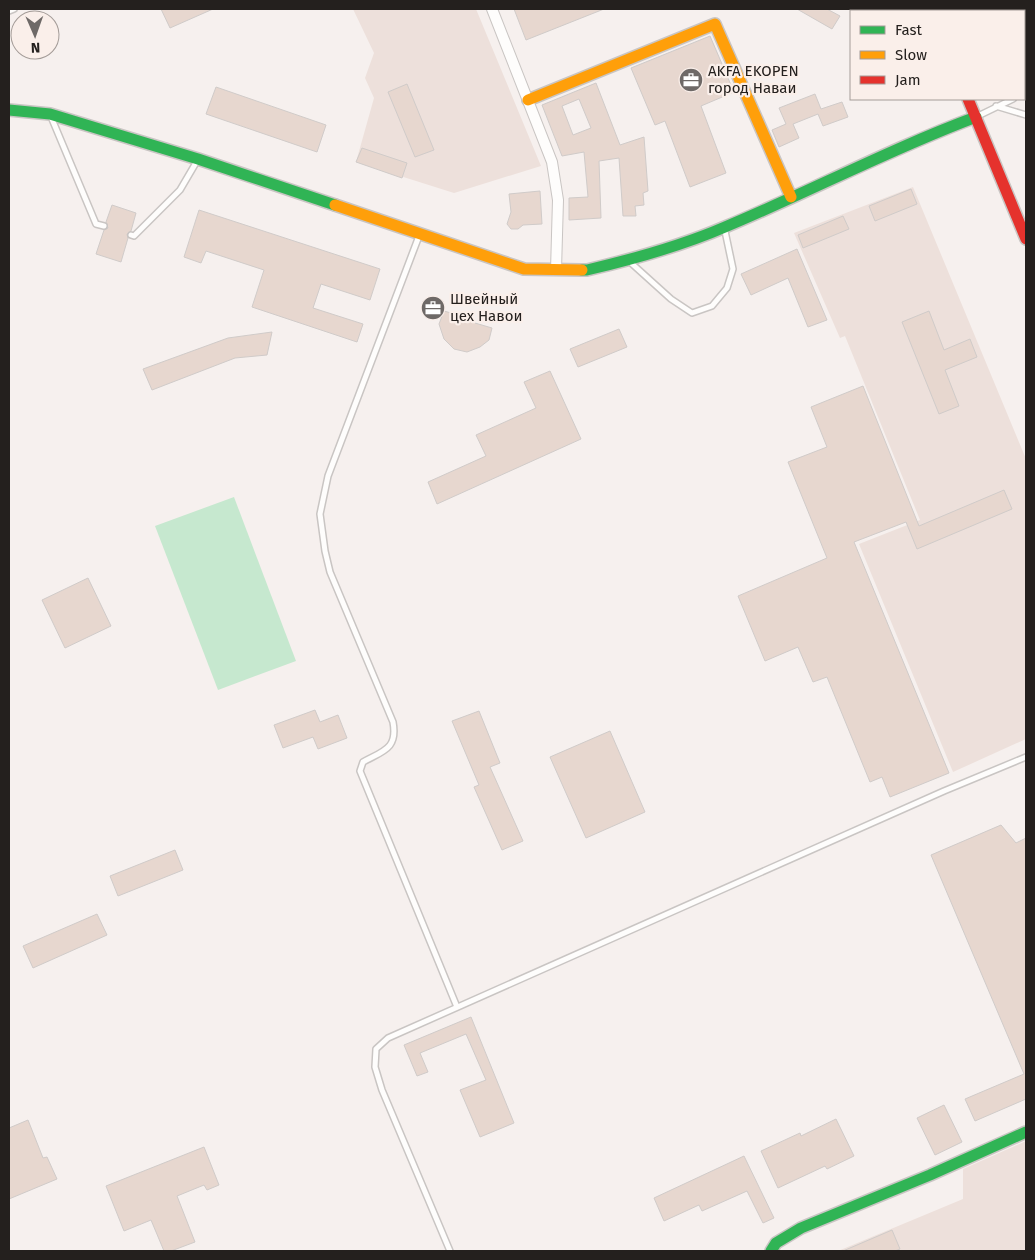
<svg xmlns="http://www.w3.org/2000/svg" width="1035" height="1260" font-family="'Fira Sans',sans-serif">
<rect width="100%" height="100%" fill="#f6f0ee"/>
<path fill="#ede0db" d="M353,9H476L541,166L454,193L356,162L374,98L365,78L374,53Z
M913,187L1026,459V739L953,772L859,544L920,520L845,336L840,338L794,233Z
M1026,1141V1251H838L963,1199V1169Z"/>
<path fill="#c6e8cf" d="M234,497L296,661L218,690L155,526Z"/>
<path fill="#e7d7cf" stroke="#d0cbc9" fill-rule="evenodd" d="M161,9H213L170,28Z
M514,9H604L526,40Z
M797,9H827L840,16L832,29Z
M710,36L734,92L701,106L726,173L690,187L665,121L655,125L631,68Z
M596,83L620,145L644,137L648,191L643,193L644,205L635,206L636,216H623L619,158L599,161L601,218L569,220V198L588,197L584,152L562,156L542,105ZM579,99L591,128L573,135L562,106Z
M407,84L434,150L415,157L388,92Z
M216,87L326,125L317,152L206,114Z
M815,94L821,109L842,102L848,117L823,126L818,114L793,124L799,138L779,147L772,130L786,124L779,108Z
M362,148L407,163L402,178L356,162Z
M911,189L917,204L875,221L869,206Z
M540,191L542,224L523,225L518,229H511L507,224L511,212L509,194Z
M112,205L136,213L131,231L127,234L128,238L121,262L96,254L104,230L108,228L106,222Z
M199,210L380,269L370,300L321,284L313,308L363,324L357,342L252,307L264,270L206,251L201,263L184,257Z
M843,216L849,229L803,248L798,235Z
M797,249L827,320L808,327L788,278L751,295L741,274Z
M444,311L458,315L465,312L471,314L475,323L492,328L489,340L480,347L467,352L454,349L444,339L439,324Z
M929,311L944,350L970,339L977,357L945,370L959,406L939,414L902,322Z
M619,329L627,347L578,367L570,349Z
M272,332L267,355L235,358L152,390L143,369L228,338Z
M550,371L581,439L437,504L428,482L486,456L476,435L536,408L524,382Z
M863,386L919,526L1004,490L1012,509L917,549L906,522L854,542L949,773L890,797L882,777L870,782L827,677L813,682L798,647L765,661L738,596L827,558L788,462L827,447L811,407Z
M88,578L111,626L65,648L42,600Z
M315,710L320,722L338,715L347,738L318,749L313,737L283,748L274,725Z
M479,711L500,763L490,767L523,841L502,850L474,787L479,785L452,721Z
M610,731L645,812L586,838L550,757Z
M1001,825L1016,843L1026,838V1099L975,1121L965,1099L1024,1074L931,855Z
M175,850L183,870L118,896L110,876Z
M97,914L107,935L33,968L23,946Z
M471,1017L514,1123L480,1137L460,1090L486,1080L466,1034L420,1053L428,1072L417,1076L404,1045Z
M944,1105L962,1142L935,1155L917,1118Z
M836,1119L854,1156L827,1169L825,1166L778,1188L761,1151L800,1133L801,1136Z
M28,1120L43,1158L47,1157L57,1179L9,1199V1128Z
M204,1147L219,1185L207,1190L204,1185L177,1196L195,1242L171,1251H164L151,1220L124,1231L106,1186Z
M744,1156L774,1218L763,1223L747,1191L702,1211L699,1205L664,1221L654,1198Z
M892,1230L900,1249L895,1251H843Z"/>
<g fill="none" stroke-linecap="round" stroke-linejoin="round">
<g stroke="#c9c5c3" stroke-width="8">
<path id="lane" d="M9,11L14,9
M1024,94L1026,93
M996,106L1026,115
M978,116L1013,99
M52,119L96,224L104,226
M131,235L134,236L180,190L197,161
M419,236L328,476L320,514L325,551L330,572L393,722C398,749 383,751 363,762L360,771L457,1007
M630,262L671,299L692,313L712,306L727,288L733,269L725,231
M450,1251L382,1090L375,1067L376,1049L388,1038L944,791L1026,757"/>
</g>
<g stroke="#c9c5c3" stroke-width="12">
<path id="street" d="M492,9L552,162L558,200L556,270"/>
</g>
<g stroke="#c9c5c3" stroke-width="14">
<path id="fast" d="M930,9L931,11
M9,110L50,114L198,159L335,205
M582,270H587C634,259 681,246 725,227C809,192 890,149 976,117
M771,1251L776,1243L801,1228L930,1175L1026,1132"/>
</g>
<g stroke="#c9c5c3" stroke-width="14">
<path id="slow" d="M528,100L715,24L791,197
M335,205L524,269L582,270"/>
</g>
<g stroke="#c9c5c3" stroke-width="14">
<path id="jam" d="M968,99L1026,239"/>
</g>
<use href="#lane" stroke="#fefdfc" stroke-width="5"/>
<use href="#street" stroke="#fefdfc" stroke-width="10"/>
<use href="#fast" stroke="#30b455" stroke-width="11"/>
<use href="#slow" stroke="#ff9f0a" stroke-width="11"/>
<use href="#jam" stroke="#e5322d" stroke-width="11"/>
</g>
<defs>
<g id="office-disc" transform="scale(1.25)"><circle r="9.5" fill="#6e6967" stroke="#faefea"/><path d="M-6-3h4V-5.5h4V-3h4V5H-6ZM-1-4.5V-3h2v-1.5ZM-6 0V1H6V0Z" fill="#fff"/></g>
</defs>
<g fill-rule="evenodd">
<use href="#office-disc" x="691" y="80"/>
<use href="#office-disc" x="433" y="308"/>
</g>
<g text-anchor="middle" stroke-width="4.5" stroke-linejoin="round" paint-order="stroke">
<g font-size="15" fill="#24201e" stroke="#faefea" text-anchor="start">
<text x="708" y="76">AKFA EKOPEN<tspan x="708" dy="17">город Наваи</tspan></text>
<text x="450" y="304">Швейный<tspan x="450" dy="17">цех Навои</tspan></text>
</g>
</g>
<rect width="1035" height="1260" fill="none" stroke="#24201e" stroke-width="20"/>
<rect x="850" y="10" width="175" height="90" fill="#faefea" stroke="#a49c98"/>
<rect x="860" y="26" width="25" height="8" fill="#30b455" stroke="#a49c98"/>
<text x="895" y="35" font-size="15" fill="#24201e">Fast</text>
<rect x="860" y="51" width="25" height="8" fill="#ff9f0a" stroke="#a49c98"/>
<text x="895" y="60" font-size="15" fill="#24201e">Slow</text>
<rect x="860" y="76" width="25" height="8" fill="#e5322d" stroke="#a49c98"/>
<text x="895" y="85" font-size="15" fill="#24201e">Jam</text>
<g transform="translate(35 35) rotate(178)"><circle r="24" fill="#faefea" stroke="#a49c98"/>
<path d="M0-4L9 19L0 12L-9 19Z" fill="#6e6967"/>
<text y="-8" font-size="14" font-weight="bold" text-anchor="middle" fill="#24201e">N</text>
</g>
</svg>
